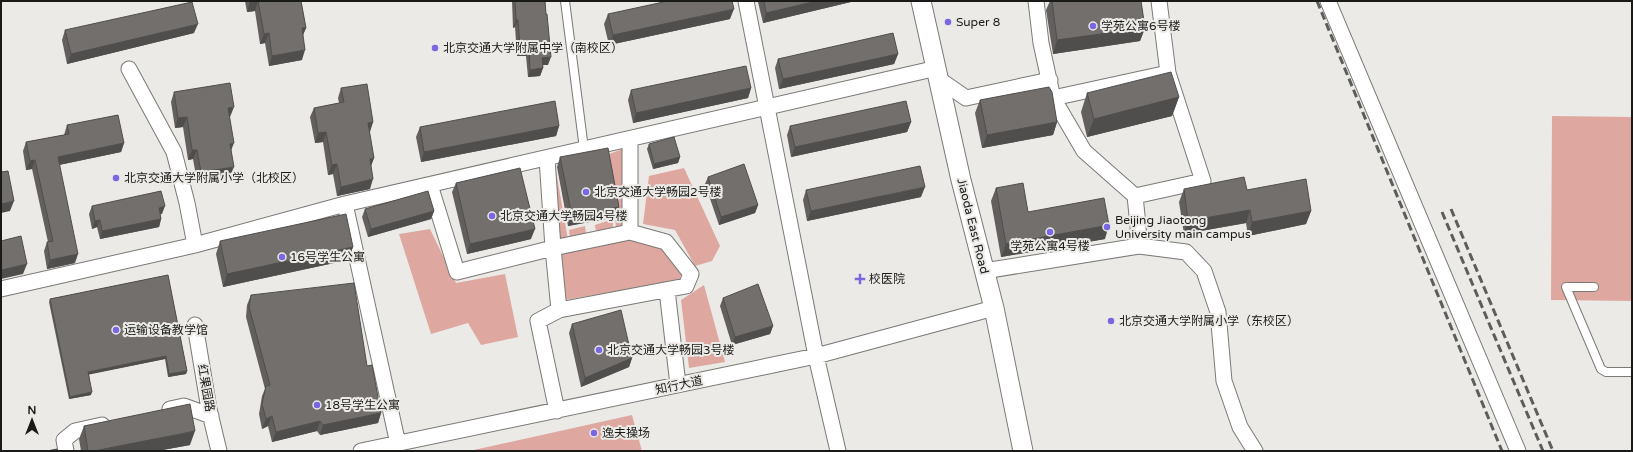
<svg xmlns="http://www.w3.org/2000/svg" width="1633" height="452" font-family="'Varela Round','Noto Sans SC',sans-serif">
<rect width="100%" height="100%" fill="#ebeae7"/>
<path fill="#dea8a0" d="M1552,116L1632,117V301L1551,300Z
M625,148L627,225L616,228L609,154Z
M555,165L568,240L558,241Z
M684,168L720,246L712,261L695,266L675,230L643,224L649,176Z
M613,219V227L596,232L595,225Z
M585,226L586,234L570,238L569,230Z
M430,229L456,283L505,274L518,337L481,345L468,323L431,334L399,234Z
M629,238L660,246L682,272L679,281L564,300L558,253Z
M704,285L725,362L689,368L681,300Z
M632,415L642,451H469Z"/>
<g fill="none" stroke-linecap="round" stroke-linejoin="round">
<g stroke="#7a7976" stroke-width="10">
<path id="service" d="M565,1L584,149
M1594,287H1566L1601,369L1606,372H1632"/>
</g>
<g stroke="#7a7976" stroke-width="17">
<path id="minor" d="M746,1L816,356L838,451
M1036,1L1041,43L1051,89
M1328,1L1518,451
M129,69L174,152L187,203L195,245
M940,80L966,98L1050,80
M430,185L457,272L553,248L547,158
M1135,196L1203,181L1168,73L1159,1
M345,204L398,444
M1139,246L1138,225L1135,196L1084,151L1053,98L1168,73
M984,271L1139,246L1186,252L1204,271L1218,312L1224,381L1240,427L1255,451
M1,289L195,245L345,204L937,68
M667,290L678,385
M559,310L686,286L691,274L666,242L630,232
M195,325L209,409L219,451
M170,409L184,406L211,416
M557,411L538,321L559,310L553,248L630,232V139
M66,451L64,440L75,431L102,425
M361,451L816,356L994,308"/>
</g>
<g stroke="#7a7976" stroke-width="21">
<path id="tertiary" d="M921,1L961,180L994,308L1023,451"/>
</g>
<use href="#service" stroke="#fff" stroke-width="8"/>
<use href="#minor" stroke="#fff" stroke-width="15"/>
<use href="#tertiary" stroke="#fff" stroke-width="19"/>
<path stroke="#5d5d5b" stroke-width="3" stroke-dasharray="8 4" stroke-linecap="butt" d="M1317,1L1502,451
M1451,209L1553,451
M1442,212L1543,451"/>
</g>
<path fill="#625f5e" d="M245,1H301L306,28L303,35L302,60L269,66L265,43L260,44L255,11L247,12Z
M512,1H545L548,65H542L543,68L540,76L528,77L526,56H517L515,27L513,28Z
M759,1H855L763,23L758,2Z
M1050,1H1141L1145,28L1140,41L1053,54L1046,10Z
M608,14L730,19L609,45L604,24Z
M65,30L194,33L67,64L62,40Z
M898,54L894,64L779,89L775,68L778,59Z
M341,88L373,122L369,132L374,158L371,166L370,189L337,196L333,174L328,175L323,142L315,143L310,117L314,108L339,103L338,98Z
M751,88L748,98L633,123L628,100L631,90Z
M174,92L230,117L231,150L230,176L197,181L193,159L188,160L183,127L175,128L171,102Z
M1087,93L1179,97L1172,116L1087,137L1081,112Z
M980,100L1057,122L1053,135L982,148L975,113Z
M911,122L907,132L791,157L787,135L790,126Z
M67,125L124,143L121,152L59,165L75,263L47,269L44,251L47,242H48L32,169L26,170L23,151L26,142L64,135Z
M559,126L556,136L421,162L416,137L420,127Z
M649,144L680,157L678,163L653,169L647,149Z
M560,157L619,207L616,217L568,226L557,167Z
M708,177L758,205L755,213L719,225L705,184Z
M456,183L531,239L467,254L452,192Z
M996,188L1028,212L1105,239L1001,257L991,201Z
M1184,189L1247,190L1311,211L1306,224L1248,236L1246,223L1184,234L1179,202Z
M806,190L921,197L807,221L803,200Z
M92,206L162,214H160L161,219L159,227L100,239L97,227L92,229L89,214Z
M365,209L434,211L431,219L368,237L362,217Z
M220,241L353,247L348,260L223,287L216,254Z
M168,275L187,371L186,374L168,377L165,359L89,374L91,395L69,399L49,302L50,299Z
M251,295L367,366L381,413L378,423L320,435L317,431L272,442L268,426L262,429L259,414L262,396L265,389L246,317L247,305Z
M723,298L773,326L770,334L732,345L720,306Z
M572,324L632,358L629,367L581,387L569,333Z
M84,426L190,445L157,451H81L79,439Z"/>
<path fill="#504e4c" d="M258,1L255,11L247,12L250,2Z
M817,1H855L763,23L766,13Z
M734,9L730,19L609,45L613,35Z
M516,20H518L515,27L513,28Z
M198,24L194,33L67,64L71,54Z
M302,28H306L302,37Z
M1145,28L1140,41L1053,54L1057,40Z
M269,33L265,43L260,44L264,34Z
M529,48L526,56H517L520,49Z
M305,50L302,60L269,66L272,56Z
M898,54L894,64L779,89L783,79Z
M551,57L548,65H539L542,58Z
M543,68L540,76L528,77L530,70Z
M751,88L748,98L633,123L636,113Z
M1179,97L1172,116L1087,137L1094,119Z
M234,107L230,117L225,118L228,108Z
M187,117L183,127L175,128L178,118Z
M373,122L370,132H364L368,123Z
M911,122L907,132L791,157L795,147Z
M1057,122L1053,135L982,148L987,135Z
M559,126L556,136L421,162L424,152Z
M326,132L323,142L315,143L318,133Z
M124,143L121,152L54,166L58,157Z
M234,143L230,153V144Z
M192,150H197L193,159L188,160Z
M680,157L678,163L653,169L654,164Z
M374,158L370,168V159Z
M35,160L32,169L26,170L30,161Z
M337,164L333,174L328,175L332,165Z
M234,167L230,176L197,181L201,172Z
M373,179L370,189L337,196L341,187Z
M925,187L921,197L807,221L811,211Z
M14,201L10,211L1,213V204Z
M758,205L755,213L719,225L721,217Z
M165,206L162,214L156,215L159,208Z
M619,207L616,217L568,226L572,216Z
M1250,210L1246,223L1184,234L1188,221Z
M434,211L431,219L368,237L371,229Z
M1311,211L1306,224L1248,236L1252,222Z
M161,219L159,227L100,239L102,231Z
M100,220L97,227L92,229L95,221Z
M1109,225L1105,239L1001,257L1006,244Z
M535,229L531,239L467,254L470,244Z
M353,247L348,260L223,287L227,274Z
M78,254L75,263L47,269L50,260Z
M27,264L23,274L1,279V270Z
M773,326L770,334L732,345L735,337Z
M166,356L165,359L87,375L88,372Z
M632,358L629,367L581,387L585,378Z
M187,371L186,374L168,377L169,374Z
M92,392L91,395L69,399L70,397Z
M381,413L378,423L320,435L323,425Z
M272,416L268,426L262,429L266,419Z
M320,421L317,431L272,442L276,432Z
M195,431L190,445L157,451H94Z"/>
<path fill="#726f6d" stroke="#504e4c" d="M250,1H258L250,2Z
M258,1H301L306,28H302L305,50L272,56L269,33L264,34Z
M515,1H545L546,14H547L551,57L542,58L543,68L530,70L529,48L520,49L518,20H516Z
M668,1H732L734,9L613,35L608,14Z
M764,1H817L766,13Z
M1052,1H1141L1145,28L1057,40Z
M192,2L198,24L71,54L65,30Z
M893,33L898,54L783,79L778,59Z
M746,66L751,88L636,113L631,90Z
M1171,72L1179,97L1094,119L1087,93Z
M230,83L234,107L228,108L234,143L230,144L234,167L201,172L197,150H192L187,117L178,118L174,92Z
M367,84L373,122L368,123L374,158L370,159L373,179L341,187L337,164L332,165L326,132L318,133L314,108L344,102L341,88Z
M1049,87L1052,92L1057,122L987,135L980,100Z
M555,101L559,126L424,152L420,127Z
M906,101L911,122L795,147L790,126Z
M118,115L124,143L58,157L78,254L50,260L47,242L53,241L35,160L30,161L26,142L69,134L67,125Z
M674,137L680,157L654,164L649,144Z
M608,148L619,207L572,216L560,157Z
M744,164L758,205L721,217L708,177Z
M920,166L925,187L811,211L806,190Z
M520,168L535,229L470,244L456,183Z
M8,171L14,201L1,204V172Z
M1244,177L1247,190L1306,179L1311,211L1252,222L1250,210L1188,221L1184,189Z
M1023,183L1028,212L1104,198L1109,225L1006,244L996,188Z
M161,191L165,206L159,208L161,219L102,231L100,220L95,221L92,206Z
M428,191L434,211L371,229L365,209Z
M346,214L353,247L227,274L220,241Z
M21,236L27,264L1,270V241Z
M168,275L187,371L169,374L166,356L88,372L92,392L70,397L50,299Z
M354,283L367,366L372,365L381,413L323,425L320,421L276,432L272,416L266,419L262,404L266,386L270,385L249,307L251,295Z
M758,284L773,326L735,337L723,298Z
M621,310L632,358L585,378L572,324Z
M190,404L195,431L94,451H88L84,426Z
M57,449V451H47Z"/>
<g fill="#7966e1" stroke="#ebeae7" stroke-width="1.5">
<circle cx="948" cy="22" r="4"/>
<circle cx="1093" cy="26" r="4"/>
<circle cx="435" cy="48" r="4"/>
<circle cx="116" cy="178" r="4"/>
<circle cx="586" cy="192" r="4"/>
<circle cx="492" cy="216" r="4"/>
<circle cx="1107" cy="227" r="4"/>
<circle cx="1050" cy="232" r="4"/>
<circle cx="282" cy="257" r="4"/>
<path d="M858 273h4v4h4v4h-4v4h-4v-4h-4v-4h4z"/>
<circle cx="1111" cy="321" r="4"/>
<circle cx="116" cy="330" r="4"/>
<circle cx="599" cy="350" r="4"/>
<circle cx="317" cy="405" r="4"/>
<circle cx="594" cy="433" r="4"/>
</g>
<g text-anchor="middle" stroke-width="4" stroke-linejoin="round" paint-order="stroke">
<g font-size="12" fill="#1a1a18" stroke="#ebeae7" text-anchor="start">
<text x="956" y="26">Super 8</text>
<text x="1101" y="30">学苑公寓6号楼</text>
<text x="443" y="52">北京交通大学附属中学（南校区）</text>
<text x="124" y="182">北京交通大学附属小学（北校区）</text>
<text x="594" y="196">北京交通大学畅园2号楼</text>
<text x="500" y="220">北京交通大学畅园4号楼</text>
<text x="1115" y="224">Beijing Jiaotong<tspan x="1115" dy="14">University main campus</tspan></text>
<text x="1050" y="250" text-anchor="middle">学苑公寓4号楼</text>
<text x="290" y="261">16号学生公寓</text>
<text x="869" y="283">校医院</text>
<text x="1119" y="325">北京交通大学附属小学（东校区）</text>
<text x="124" y="334">运输设备教学馆</text>
<text x="607" y="354">北京交通大学畅园3号楼</text>
<text x="325" y="409">18号学生公寓</text>
<text x="602" y="437">逸夫操场</text>
</g>
<g font-size="12" fill="#1a1a18" stroke="#ebeae7">
<text transform="translate(973 226) rotate(76)" y="4">Jiaoda East Road</text>
<text transform="translate(679 385) rotate(-12)" y="4">知行大道</text>
<text transform="translate(206 388) rotate(80)" y="4">红果园路</text>
</g>
</g>
<rect width="1633" height="452" fill="none" stroke="#1a1a18" stroke-width="4"/>
<g transform="translate(32 420)" stroke="#ebeae7" stroke-width="3" paint-order="stroke">
<path d="M0-3L7 15L0 10L-7 15Z" fill="#1a1a18"/>
<text y="-6" font-size="11" font-weight="bold" text-anchor="middle" fill="#1a1a18">N</text>
</g>
</svg>
